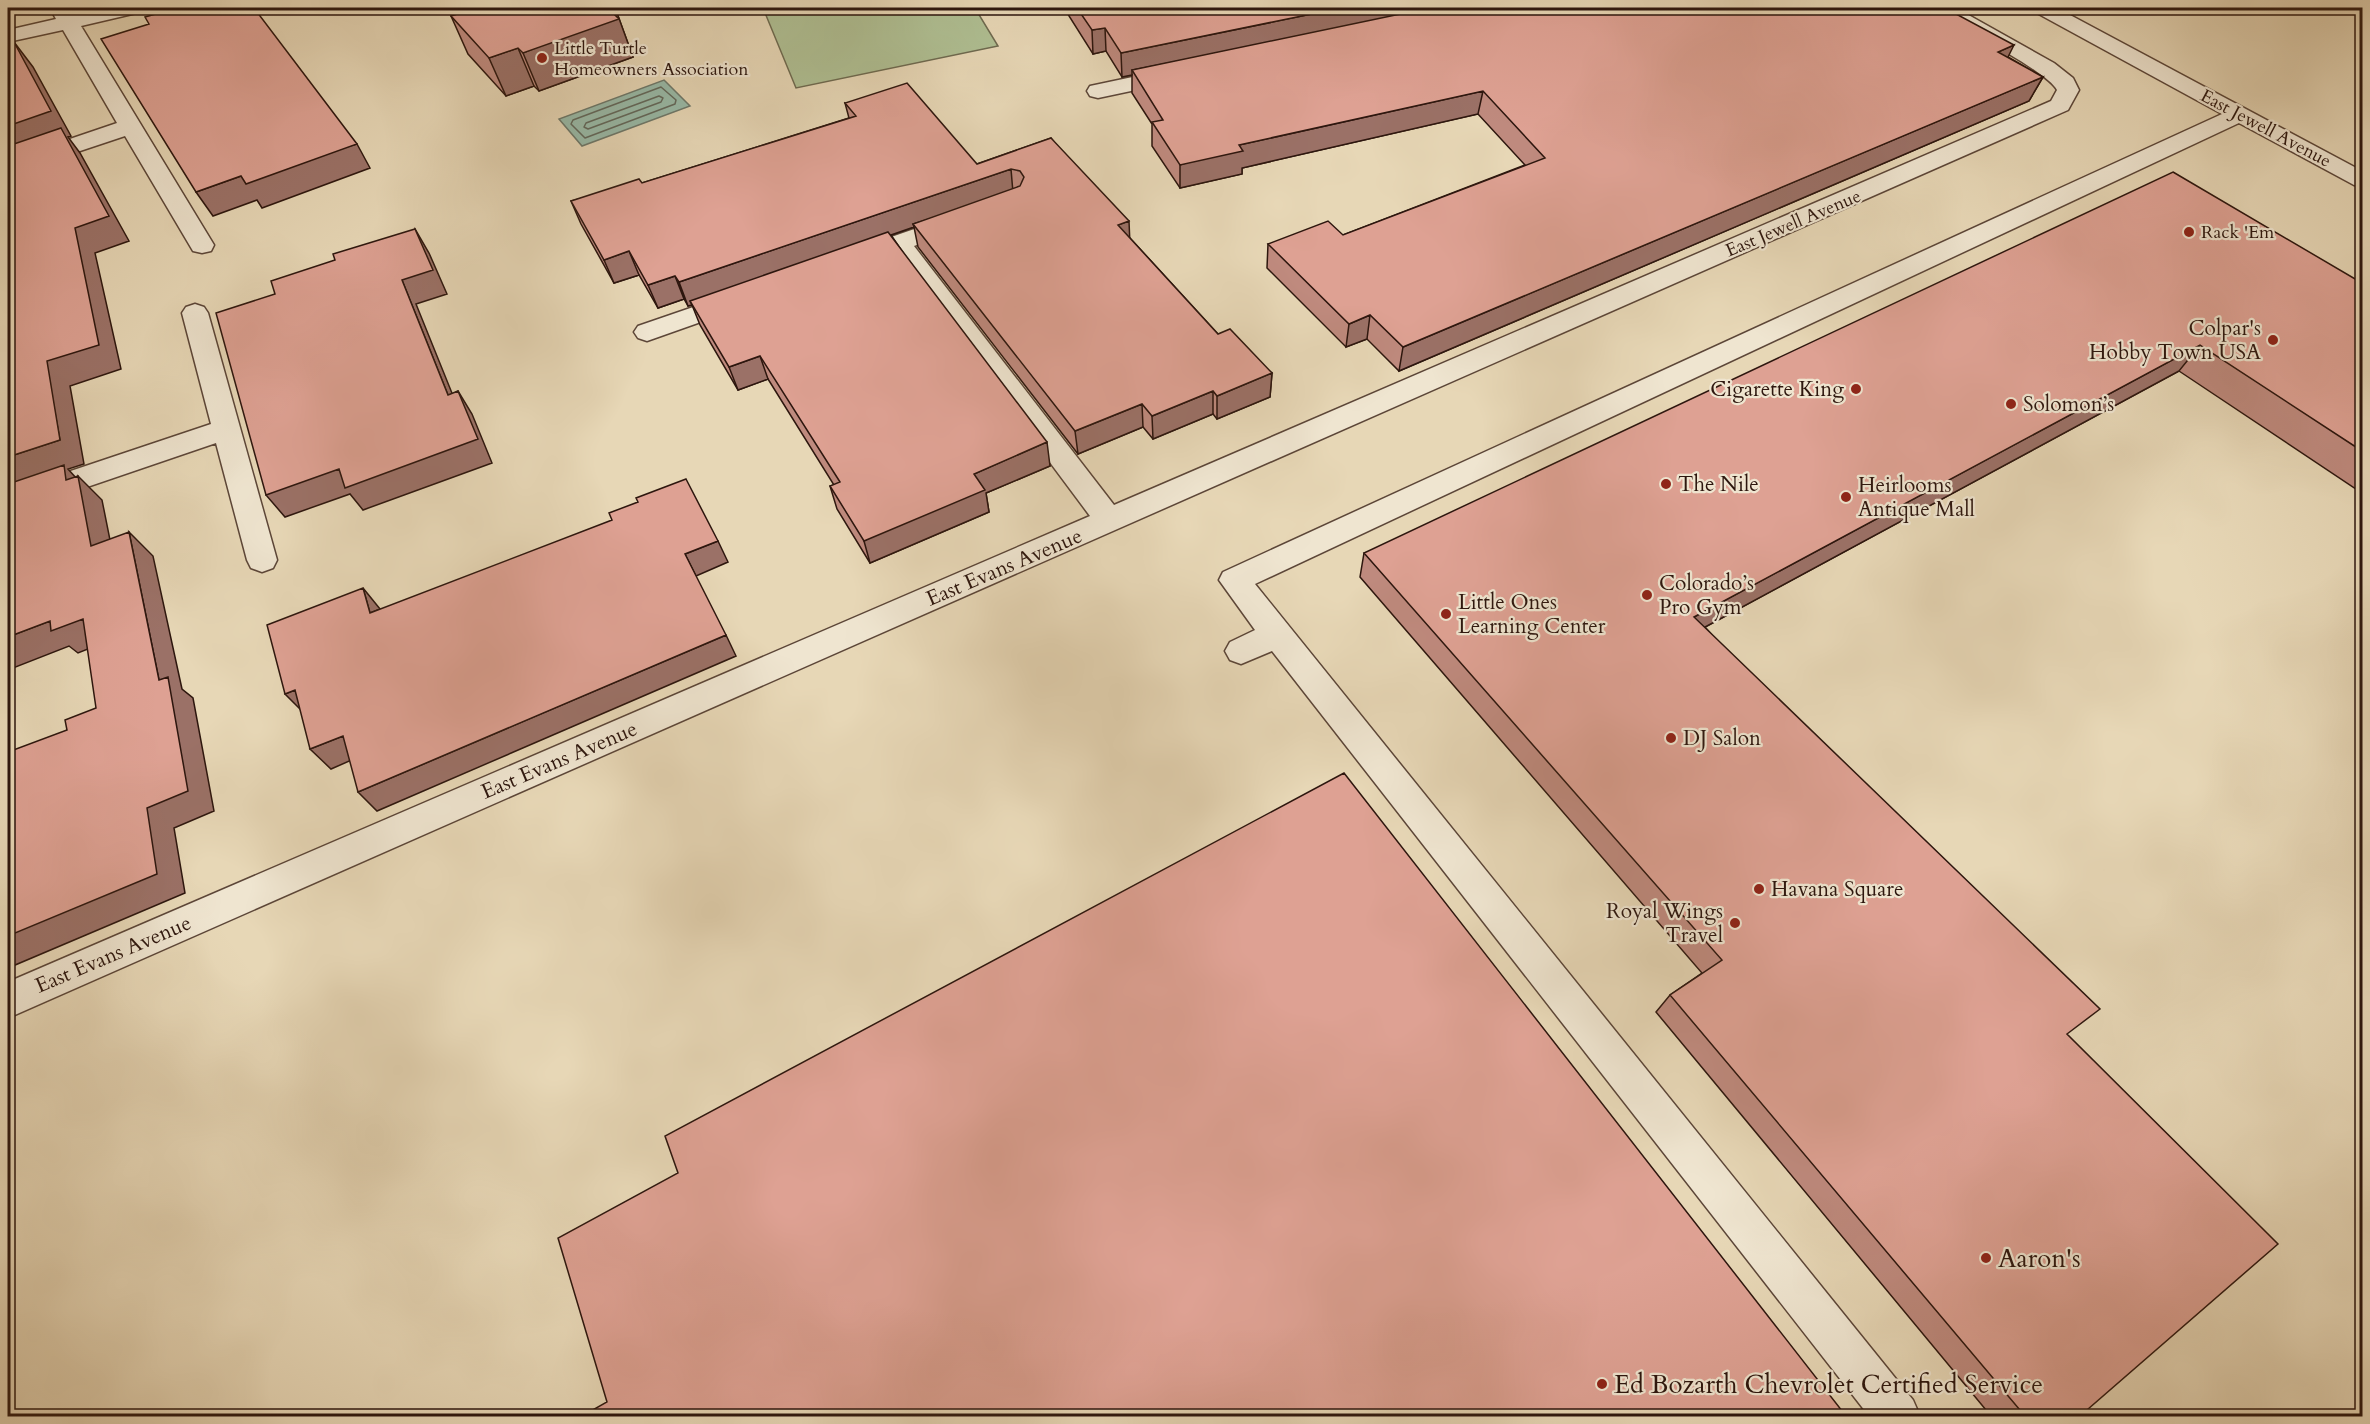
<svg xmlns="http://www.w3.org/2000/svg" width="2370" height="1424" font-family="Cardo,serif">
<rect width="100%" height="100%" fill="#e7d7b6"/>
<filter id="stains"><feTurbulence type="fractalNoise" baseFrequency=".00333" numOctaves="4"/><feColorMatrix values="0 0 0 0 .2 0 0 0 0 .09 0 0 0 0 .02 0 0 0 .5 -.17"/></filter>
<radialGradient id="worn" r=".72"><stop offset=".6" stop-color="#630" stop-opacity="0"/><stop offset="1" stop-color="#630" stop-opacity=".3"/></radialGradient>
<path fill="#afbf93" stroke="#6e6a50" stroke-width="1.5" d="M763,8H975L998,46L796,88Z"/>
<path fill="#98baa8" stroke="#6d786a" stroke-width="1.5" d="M664,80L690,106L582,146L559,119Z"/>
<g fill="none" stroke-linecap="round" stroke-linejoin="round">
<path stroke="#62685b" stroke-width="1.5" d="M661,87L676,100L675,104L585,138L571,124L573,120Z
M659,96L663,98L661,102L588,129L584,127L586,123Z"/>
<g stroke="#5c4638" stroke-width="3">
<path id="minor" d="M50,8H70L75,15L108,8H144L141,12L81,26L214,245L211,251L202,253L193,251L125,136L8,175V160L117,123L63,30L8,42V30L56,19Z
M1932,8H1956L2054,63L2073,78L2079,90L2068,110L8,1018V982L1090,516L894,253L854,267L845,265L841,259L845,253L949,217L958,214L967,217L970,222L967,227L914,246L1114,505L2051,101L2057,90C2047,71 1958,26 1935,12Z
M2032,8H2057L2362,171V187L2354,185L2239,123L1255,584L1913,1400L1920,1416H1869L1272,651L1241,664L1230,660L1225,651L1230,642L1255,630L1219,580L1223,572L2222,114L2035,12Z
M1175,68L1183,70L1186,75L1183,80L1098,98L1090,96L1087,91L1090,86Z
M737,292L746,294L750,300L746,306L647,341L638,338L634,332L638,326Z
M195,304L204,307L208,313L277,560L273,568L262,572L251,568L247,560L216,443L8,514V492L211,424L182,313L186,307Z"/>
</g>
<use href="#minor" fill="#efe5d0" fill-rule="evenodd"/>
</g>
<path fill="#bf8a7e" stroke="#2d160e" stroke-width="1.5" d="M1064,8H1945L2008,57L2043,77L2029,101L1399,371L1367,339L1346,347L1267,268L1268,244L1343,235L1525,165L1478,114L1242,168V174L1180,188L1152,146V124L1132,93V75L1122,77L1106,51L1093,54Z
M617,13L633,57L539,91L534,86L506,96L468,54L451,16Z
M845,103L977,164L1051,138L1130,238L1218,334L1272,373L1270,397L1217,419L1213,414L1153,439L1143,427L1078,454L918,247L914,227L891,235L1050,466L986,493L989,512L870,563L837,509L830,486L834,485L768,379L738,390L700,325L692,305L688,306L684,299L658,308L639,275L614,283L581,224L571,201L642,183L849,118Z
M2362,283V493L2179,371L1705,627L2067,1034L2080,1416H1991L1656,1012L1670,995L1702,973L1360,577L1364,553Z"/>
<path fill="#9b7167" stroke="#2d160e" stroke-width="1.5" d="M1341,8H1448L1132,70V75L1122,77L1121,53Z
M617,13L633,57L539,91L523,53Z
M1105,28L1106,51L1093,54L1092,30Z
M14,42L33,67L71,136L68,137L80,153L129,241L95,253L121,369L70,386L84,464L68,469L78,480V476L102,500L116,570L8,490V457L60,440L8,158V126Z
M2014,45L2002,69L1998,52Z
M518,48L534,86L506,96L489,58Z
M2043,77L2029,101L1399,371L1403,347Z
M1483,91L1478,114L1242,168V174L1180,188V165L1239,145Z
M357,144L370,168L262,208L257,200L213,216L196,192L241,176Z
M1011,169L1013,193L913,224L914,227L692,304L690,301L692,305L688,306L679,282Z
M1129,221L1130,245L1118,225Z
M415,229L429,253L447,294L416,304L462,418L448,395L402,280Z
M629,251L639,275L614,283L604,260Z
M675,276L684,299L658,308L648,285Z
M1370,315L1367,339L1346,347L1349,324Z
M2200,345L2179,371L1681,640L1694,617Z
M760,356L768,379L738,390L729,367Z
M1272,373L1270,397L1217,419V396Z
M458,391L472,414L492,463L363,510L350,494L285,517L266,495Z
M1213,391V414L1153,439L1152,416Z
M1142,404L1143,427L1078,454L1075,431Z
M1047,442L1050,466L986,493L989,512L870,563L864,541L974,474Z
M129,532L153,556L182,689L193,698L214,811L174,828L185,893L8,968V936L147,808L159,680Z
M718,541L728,562L696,576L685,554Z
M363,588L380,609L370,613Z
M83,619L108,641L78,653L69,646L8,670V637L50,621Z
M726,635L736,656L377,811L358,792Z
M295,690L305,714L285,694Z
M343,736L363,755L331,769L310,749Z"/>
<path fill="#dea193" stroke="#2d160e" stroke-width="1.5" d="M177,8H254L357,144L246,184L241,176L196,192L101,39L149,24L145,17Z
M477,8H611L617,13L614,14L619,19L523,53L518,48L489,58L451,16Z
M1077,8H1341L1121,53L1105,28L1092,30Z
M1429,8H1945L2014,45L1998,52L2043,77L1403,347L1370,315L1349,324L1268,244L1328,221L1343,235L1545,158L1483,91L1239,145L1243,151L1180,165L1152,122L1163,120L1132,70Z
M14,42L51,111L8,126V44Z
M907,83L977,164L1051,138L1129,221L1118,225L1218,334L1230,329L1272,373L1217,396L1213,391L1152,416L1142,404L1075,431L913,224L1020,186L1024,177L1020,171L1011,169L679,282L675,276L648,285L629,251L604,260L571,201L639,179L642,183L856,116L845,103Z
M61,128L109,216L75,228L99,345L47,361L60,440L8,457V329L14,327L8,303V146Z
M2173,172L2362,283V451L2200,345L1694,617L2100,1009L2067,1034L2278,1244L2080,1416H2025L1670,995L1722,960L1364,553Z
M415,229L433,270L402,280L448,395L458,391L478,439L345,488L339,469L266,495L216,313L275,294L271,281L335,260L333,254Z
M888,232L1047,442L974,474L985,490L864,541L830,486L840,482L760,356L729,367L690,301Z
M64,465L66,480L78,476L91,546L129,532L159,680L168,677L188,791L147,808L157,874L8,936V752L67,730L65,720L96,708L83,619L51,631L50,621L8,637V484Z
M686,479L718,541L685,554L726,635L358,792L343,736L310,749L295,690L285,694L267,625L363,588L370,613L612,520L609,513L638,502L636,498Z
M1344,773L1846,1416H582L607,1402L558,1238L678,1173L665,1136Z"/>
<g fill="#8f2418" stroke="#efe5d0" stroke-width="2">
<circle cx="542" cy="58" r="6"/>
<circle cx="2189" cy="232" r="6"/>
<circle cx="2273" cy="340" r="6"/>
<circle cx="1856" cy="389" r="6"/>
<circle cx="2011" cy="404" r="6"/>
<circle cx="1666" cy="484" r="6"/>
<circle cx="1846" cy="497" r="6"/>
<circle cx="1647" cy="595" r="6"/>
<circle cx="1446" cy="614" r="6"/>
<circle cx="1671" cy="738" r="6"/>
<circle cx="1759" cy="889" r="6"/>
<circle cx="1735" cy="923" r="6"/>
<circle cx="1986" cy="1258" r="6"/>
<circle cx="1602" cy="1384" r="6"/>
</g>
<g text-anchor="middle" stroke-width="4.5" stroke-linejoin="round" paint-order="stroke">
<g font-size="18" fill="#2d160e" stroke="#efe5d0" text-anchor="start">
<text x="554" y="54">Little Turtle<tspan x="554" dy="21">Homeowners Association</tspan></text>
<text x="2201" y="238">Rack 'Em</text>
</g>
<g font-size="18" fill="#2d160e" stroke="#efe5d0">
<text transform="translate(2266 128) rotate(28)" y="6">East Jewell Avenue</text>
<text transform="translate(1793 223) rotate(-23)" y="6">East Jewell Avenue</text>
</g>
<g font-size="21" fill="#2d160e" stroke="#efe5d0" text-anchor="start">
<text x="2261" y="335" text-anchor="end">Colpar's<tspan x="2261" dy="24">Hobby Town USA</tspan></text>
<text x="1844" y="396" text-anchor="end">Cigarette King</text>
<text x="2023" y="411">Solomon’s</text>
<text x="1678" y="491">The Nile</text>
<text x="1858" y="492">Heirlooms<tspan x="1858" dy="24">Antique Mall</tspan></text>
<text x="1659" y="590">Colorado’s<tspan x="1659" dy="24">Pro Gym</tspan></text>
<text x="1458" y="609">Little Ones<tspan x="1458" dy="24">Learning Center</tspan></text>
<text x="1683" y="745">DJ Salon</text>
<text x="1771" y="896">Havana Square</text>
<text x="1723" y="918" text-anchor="end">Royal Wings<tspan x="1723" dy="24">Travel</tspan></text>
</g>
<g font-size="21" fill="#2d160e" stroke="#efe5d0">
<text transform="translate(1004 567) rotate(-23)" y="7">East Evans Avenue</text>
<text transform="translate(559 760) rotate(-23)" y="7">East Evans Avenue</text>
<text transform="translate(113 954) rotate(-23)" y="7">East Evans Avenue</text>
</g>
<g font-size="26" fill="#2d160e" stroke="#efe5d0" text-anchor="start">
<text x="1998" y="1267">Aaron's</text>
<text x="1614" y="1393">Ed Bozarth Chevrolet Certified Service</text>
</g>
</g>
<rect width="2370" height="1424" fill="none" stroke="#e7d7b6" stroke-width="30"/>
<rect x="9" y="9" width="2352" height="1406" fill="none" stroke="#2d160e" stroke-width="3"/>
<rect x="15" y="15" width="2340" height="1394" fill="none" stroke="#2d160e" stroke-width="1.5"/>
<rect width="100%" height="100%" filter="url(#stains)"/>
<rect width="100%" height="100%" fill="url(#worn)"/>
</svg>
